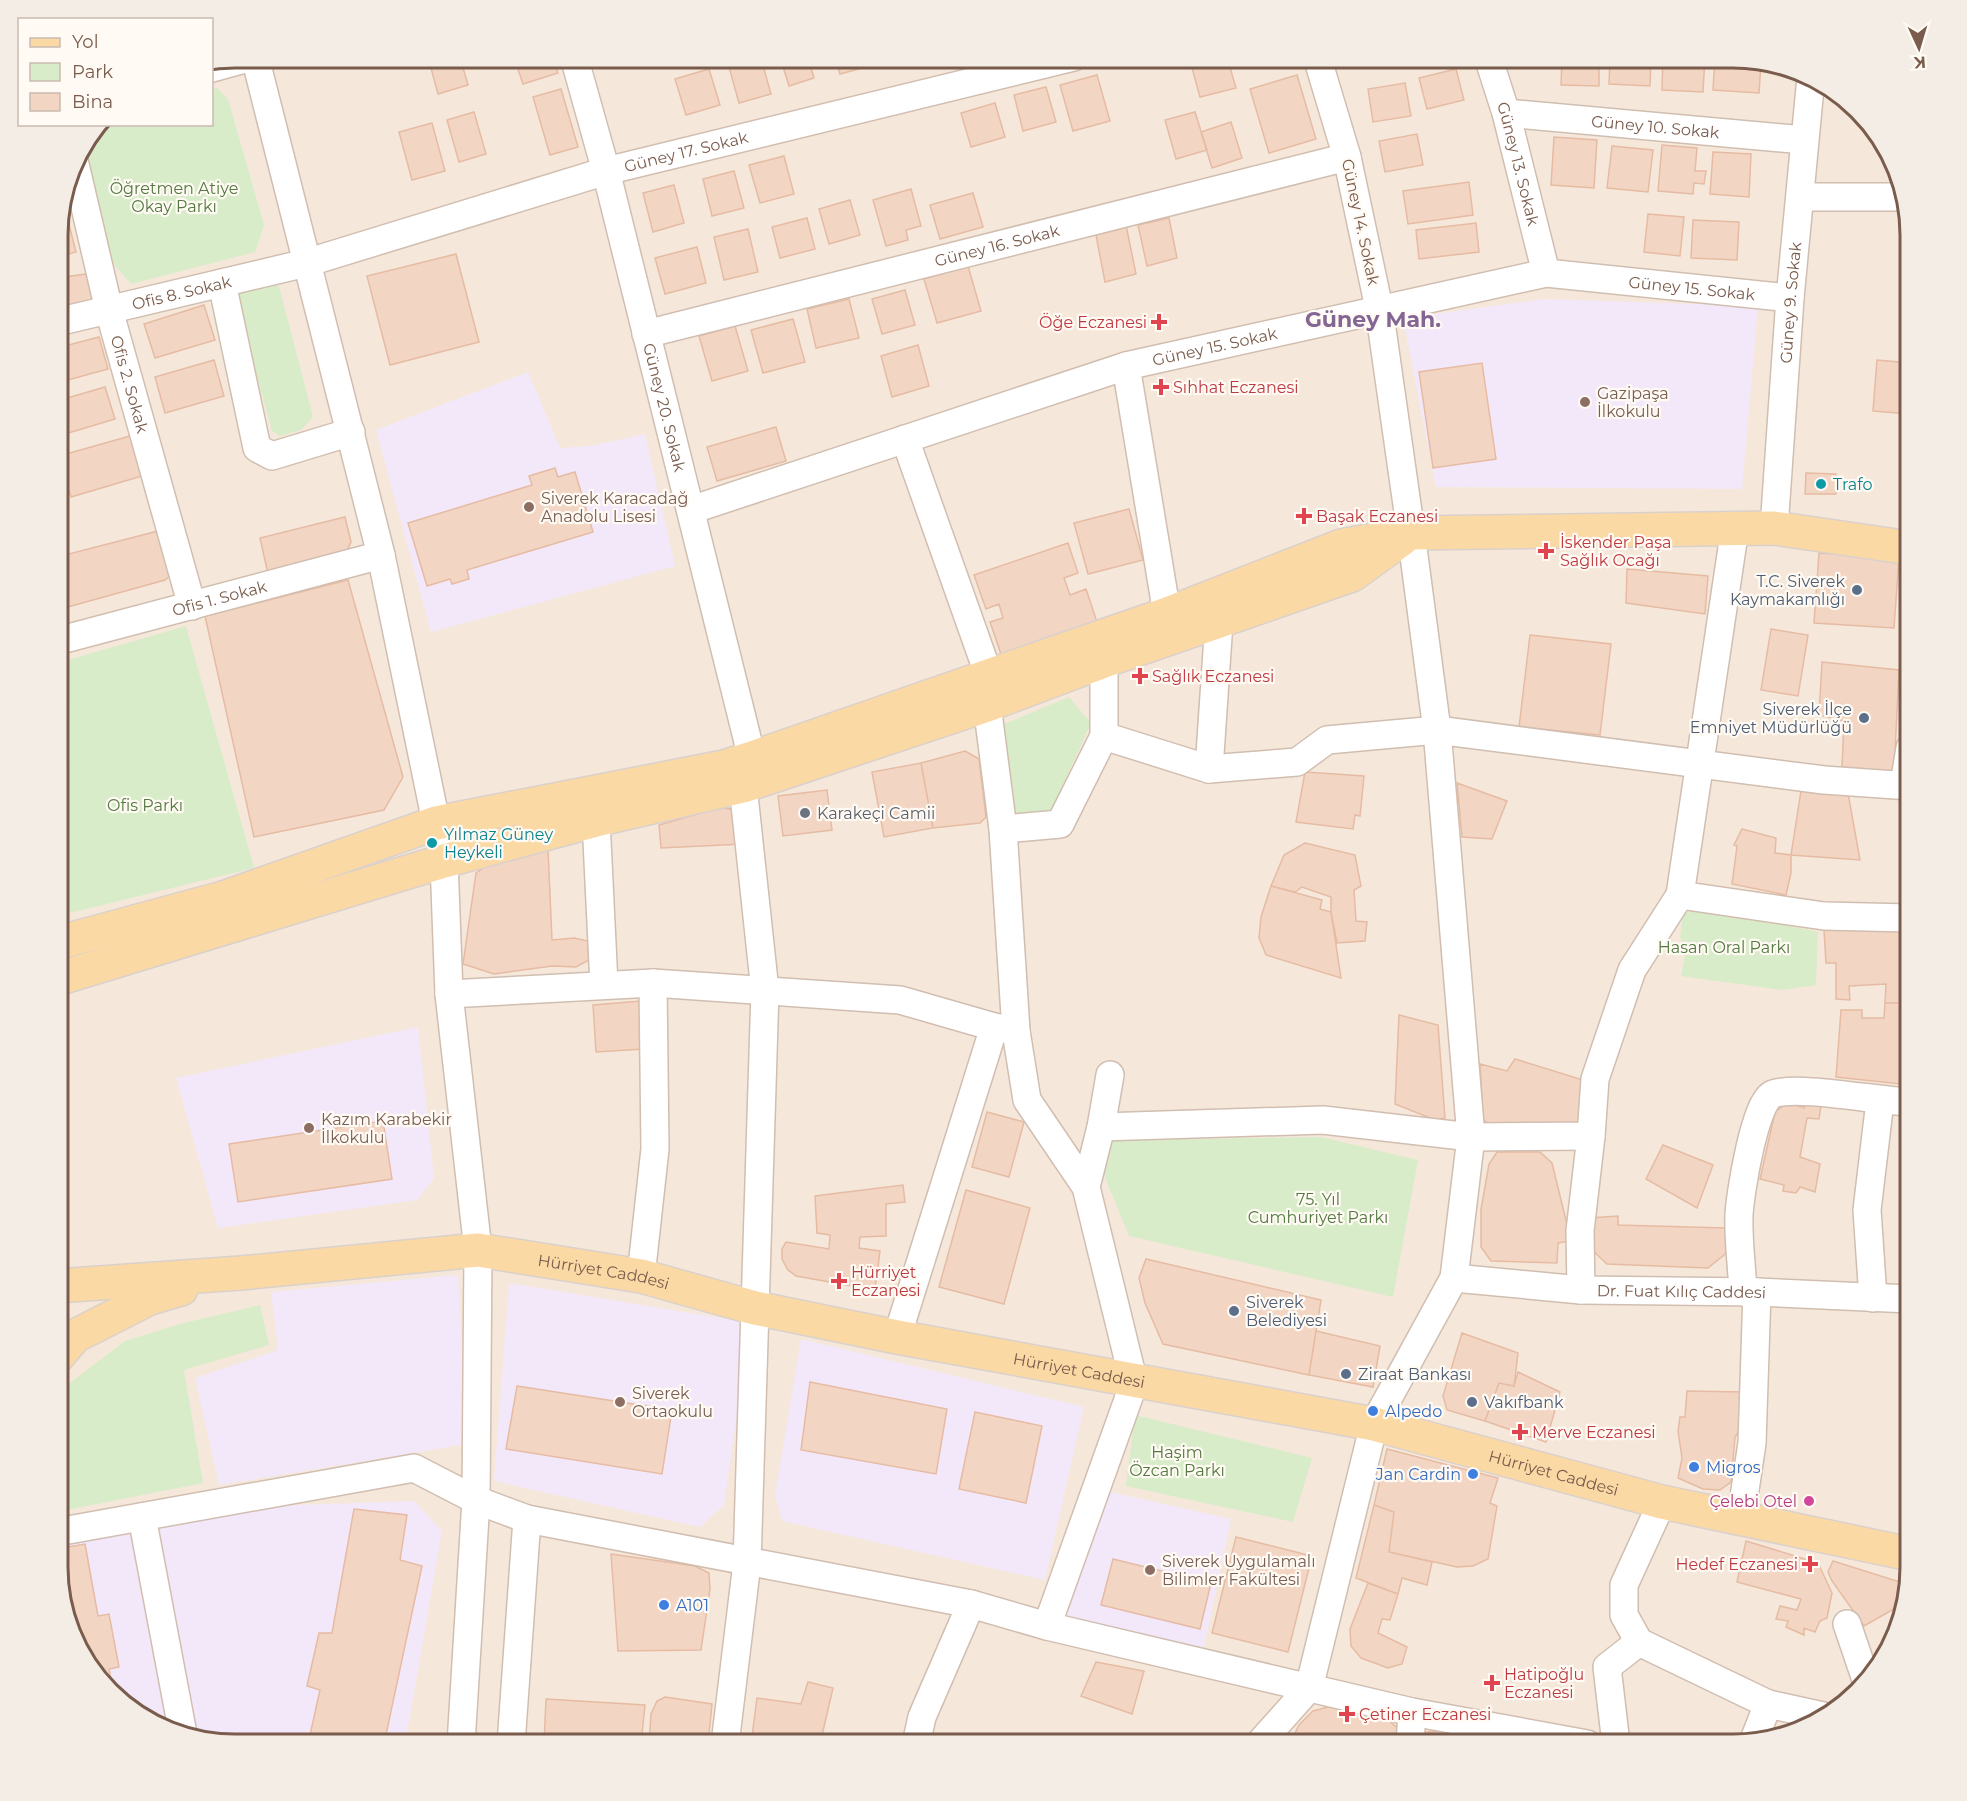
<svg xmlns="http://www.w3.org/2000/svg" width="1967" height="1801" font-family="Montserrat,sans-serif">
<rect width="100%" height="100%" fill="#fdf6ec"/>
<path fill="#f5e8da" d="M234,57H1733L1801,71L1858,109L1896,166L1910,223V1567L1896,1635L1858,1692L1800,1731L1733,1744H234L166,1730L109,1692L71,1635L57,1578V222L75,156L99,125L212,124V61Z"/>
<path fill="#f3e8fa" d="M1544,299L1758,306L1742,489L1436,487L1403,318Z
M528,372L560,448L591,446L645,434L675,566L431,632L376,430Z
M418,1027L434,1178L417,1200L218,1228L176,1078Z
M458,1275L467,1444L219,1485L195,1378L278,1350L271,1292Z
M509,1283L750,1323L724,1505L700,1527L494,1481Z
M801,1339L1084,1407L1045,1580L782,1521L775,1495Z
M1106,1491L1231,1519L1202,1656L1065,1622Z
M414,1501L442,1531L405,1744H234L166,1730L109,1692L71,1635L57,1578V1545L270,1506Z"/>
<path fill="#d8ecc9" d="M217,88L228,99L264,225L255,252L131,284L112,262L85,144L99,125L212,124V89Z
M269,282L279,286L313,417L301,430L280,436L272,431L237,303V291Z
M186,626L254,868L57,916V663Z
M1069,697L1091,723L1046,822L1012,816L1001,739L1004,724Z
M1697,907L1818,932L1816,985L1782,990L1681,976L1686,949L1680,937L1683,915Z
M1321,1137L1418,1160L1393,1297L1129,1236L1104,1175L1107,1140Z
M260,1305L269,1345L184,1370L203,1483L57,1512V1399L70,1383L125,1341L180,1324Z
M1135,1415L1312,1458L1293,1522L1126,1486Z"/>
<path fill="#f3d5c3" stroke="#e6bba3" stroke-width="1.5" d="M428,57H460L468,85L438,94Z
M514,57H553L558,73L523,84Z
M780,57H808L814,78L789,86Z
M835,57H875L877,64L840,74Z
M1189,57H1227L1236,88L1200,97Z
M1562,57H1599V86L1561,85Z
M1610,57H1651L1650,86L1609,84Z
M1663,57H1705L1703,92L1662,90Z
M1715,57H1733L1761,63L1759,93L1713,90Z
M761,58L771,94L739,103L729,67Z
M709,69L720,105L686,115L675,79Z
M1456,69L1464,100L1427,109L1419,78Z
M1097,75L1110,121L1073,131L1060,85Z
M1297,75L1316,139L1269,153L1250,89Z
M1405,83L1411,116L1373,122L1368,89Z
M1046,87L1056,122L1023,131L1014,95Z
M561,89L578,147L550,155L533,97Z
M995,103L1005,137L971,147L961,113Z
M474,112L486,154L459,162L447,120Z
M1195,112L1207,150L1176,159L1165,120Z
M1231,122L1242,158L1212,168L1201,132Z
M432,123L445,171L412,180L399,132Z
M1417,134L1423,165L1385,172L1379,141Z
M1554,137L1597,140L1594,188L1551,185Z
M1662,145L1697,148L1695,171H1706L1704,184L1694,183L1693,194L1658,191Z
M1612,146L1653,150L1648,192L1607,188Z
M1713,152L1751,154L1749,197L1710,194Z
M784,156L794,194L760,203L749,165Z
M734,171L744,208L712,216L703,179Z
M1469,182L1473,215L1408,224L1403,191Z
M674,185L684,223L653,232L643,193Z
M911,189L921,226L906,230L908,240L886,246L873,200Z
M973,193L983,227L940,239L930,205Z
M850,200L860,235L829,244L819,209Z
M63,201L76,252L57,257V222Z
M1648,214L1684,217L1680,256L1644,252Z
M807,218L815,249L780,258L772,227Z
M1169,218L1177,258L1147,266L1138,225Z
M1693,220L1739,222L1737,260L1691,258Z
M1476,223L1479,252L1419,259L1416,230Z
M1126,225L1136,274L1105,282L1095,230Z
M748,229L758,272L724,280L714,237Z
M697,247L706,283L665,294L655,258Z
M456,254L479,342L390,365L367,276Z
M968,266L981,311L937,323L924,279Z
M93,273L98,295L92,305L60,311L57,278Z
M905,290L915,325L882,334L872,299Z
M849,299L859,338L816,348L807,309Z
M204,305L215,340L155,358L144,324Z
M793,319L805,362L763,373L751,330Z
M735,326L748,371L712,381L699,336Z
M99,337L108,369L57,383V348Z
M918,345L929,386L892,397L881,356Z
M214,360L224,396L165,413L155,377Z
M1877,360L1910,363V414L1873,411Z
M1482,363L1496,459L1433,468L1419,372Z
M105,387L115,419L65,434L57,401Z
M776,427L786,461L717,481L707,447Z
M130,436L142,476L71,497L59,456Z
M555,468L558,477L575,472L593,532L467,570L469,579L452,584L450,579L427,586L408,523L532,485L529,476Z
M1806,473L1836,474V494H1805Z
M1129,509L1143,560L1088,574L1074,523Z
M345,517L351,542L346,553L268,574L260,538Z
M162,530L171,575L165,580L57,610V557Z
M1068,543L1078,573L1064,578L1070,595L1086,589L1097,622L1001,654L990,622L1003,618L999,604L986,609L974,575Z
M1819,553L1899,558L1894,628L1814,623Z
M1627,569L1708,576L1705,614L1626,603Z
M348,580L403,777L384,810L254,837L205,616Z
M1771,629L1808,635L1798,696L1761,690Z
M1530,635L1611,644L1600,735L1519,727Z
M1822,662L1899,670L1894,772L1842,767L1844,721L1819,715Z
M965,751L979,759L986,817L980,823L933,828L921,763Z
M921,763L933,828L884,837L872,772Z
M1305,772L1364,776L1360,816L1355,815L1353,829L1296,822Z
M1457,783L1507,801L1492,839L1462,837Z
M827,790L832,830L783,836L778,796Z
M1801,791L1848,793L1860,860L1791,855Z
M718,808L734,809L743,844L661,848L659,825Z
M1742,829L1776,838L1775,853L1791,855V873L1786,895L1732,884L1737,846L1734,845Z
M1305,843L1355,855L1361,886L1354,890L1356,921L1367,922L1365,941L1337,943L1331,912V897L1302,887L1295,892L1271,886L1284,855Z
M548,849L552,940L574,938L588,941L589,960L576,967L552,966L494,974L463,964L476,873L494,861Z
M1271,886L1322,900L1320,909L1331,912L1341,978L1266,955L1259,938L1261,917Z
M1906,928L1910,933V995H1903L1902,1003H1885L1886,984L1849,986L1850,1000L1836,999V963H1826L1824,930Z
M1903,995H1910V1085L1836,1077L1841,1010H1862V1018H1884L1885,1003H1902Z
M641,1001L644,1049L596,1052L593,1005Z
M1399,1015L1438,1025L1445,1118L1435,1120L1395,1104Z
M1515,1059L1583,1080L1585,1115L1570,1128H1492L1483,1119L1480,1064L1507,1071Z
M1788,1102L1804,1108L1805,1102L1821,1106L1819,1119L1807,1118L1800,1157L1820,1164L1815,1192L1800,1187L1796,1193L1783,1191L1784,1185L1760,1179L1775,1112Z
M987,1112L1024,1122L1009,1177L972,1167Z
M383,1121L392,1179L238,1202L229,1144Z
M1663,1145L1713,1165L1697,1208L1646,1179Z
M1497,1152H1540L1552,1163L1571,1241L1558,1243L1557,1263L1491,1261L1481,1247V1209L1489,1164Z
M903,1185L905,1202L886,1204V1236L860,1237L859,1248L880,1251L875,1290L796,1276L788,1270L782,1259V1249L786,1242L829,1249L830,1235L817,1233L815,1196Z
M966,1190L1030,1208L1004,1304L939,1287Z
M1618,1216V1225L1726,1228L1729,1251L1708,1268L1607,1264L1590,1248L1589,1218Z
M1146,1259L1321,1300L1309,1375L1163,1344L1145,1303L1139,1278Z
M1316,1331L1380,1346L1373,1387L1309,1375Z
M1462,1333L1518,1353L1514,1386L1499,1383L1485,1421L1447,1410L1443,1396Z
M1518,1372L1560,1392L1546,1442L1485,1421L1499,1383L1514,1386Z
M810,1382L947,1409L936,1474L801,1450Z
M517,1386L672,1410L662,1474L506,1449Z
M1687,1391L1745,1392L1741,1428L1735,1437L1731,1482L1720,1490L1703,1489L1678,1478L1682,1458L1678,1431L1680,1417H1685Z
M975,1412L1042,1426L1026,1503L959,1489Z
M1387,1449L1498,1478L1490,1503L1497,1506L1488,1559L1473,1566L1457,1567L1389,1552L1394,1512L1374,1505Z
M1374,1505L1394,1512L1389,1552L1432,1562L1427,1585L1402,1578L1398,1594L1356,1578Z
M354,1509L407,1515L400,1560L422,1566L384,1744H308L320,1690L307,1686L319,1633H332Z
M1908,1511L1910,1512V1539L1900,1536Z
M1236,1537L1312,1556L1288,1652L1212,1633Z
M1746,1541L1818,1563L1832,1593L1827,1618L1820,1621L1815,1632L1804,1628V1635L1786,1627L1788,1621L1776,1619L1780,1606L1797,1610L1801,1599L1737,1582Z
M85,1544L98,1616L109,1614L119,1667L109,1669L114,1695L109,1692L71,1635L57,1578V1549Z
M611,1554L695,1566L709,1573L710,1589L701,1650L618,1651Z
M1113,1559L1211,1583L1200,1629L1101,1605Z
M1833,1561L1903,1583L1901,1605L1864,1626L1832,1581L1828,1572Z
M1368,1583L1398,1594L1390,1620L1382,1619L1378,1633L1407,1647L1402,1664L1388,1668L1361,1658L1351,1646L1350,1629Z
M1096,1662L1144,1671L1132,1714L1081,1696Z
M808,1682L833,1688L820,1744H751L757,1698L801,1704Z
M665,1697L712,1704L708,1744H649L651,1714L657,1701Z
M546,1699L645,1705L641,1744H544Z
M1332,1706L1385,1717L1404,1734V1744H1290L1299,1725L1313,1711Z
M1447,1731L1465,1744H1421L1427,1732Z"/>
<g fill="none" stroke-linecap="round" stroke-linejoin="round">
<g stroke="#d1beb0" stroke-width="30">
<g id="minor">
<path d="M255,57L381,555L444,861L449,994L478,1250L476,1500L461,1744"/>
<path id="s1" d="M574,57L606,171L752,758"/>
<path id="s2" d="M1488,57L1506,113L1546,273"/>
<path d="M212,68L252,57"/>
<path id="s3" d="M1506,113L1804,140"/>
<path id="s4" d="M74,160L109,310L192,606"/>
<path d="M1801,197H1904"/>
<path d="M222,283L257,448L272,456L351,432"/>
<path id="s5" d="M57,322L306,263L606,171L1074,57"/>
<path id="s6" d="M646,334L1347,157"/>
<path d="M1126,366L1167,614"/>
<path d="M905,439L989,676L987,705L1003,829L1016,1031L1027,1100L1086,1187L1134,1383L1047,1626"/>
<path id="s7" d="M691,510L1126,366L1546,273L1790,298"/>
<path d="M1735,528L1680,895L1824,916L1910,918"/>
<path id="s8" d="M1774,528L1790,298L1811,77"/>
<path id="s9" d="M57,641L381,555"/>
<path d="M1104,736L1209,769L1297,762L1327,740L1437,730L1824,780L1910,786"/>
<path d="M1209,769L1219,622"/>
<path d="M1904,785L1910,748"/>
<path d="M596,820L604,985"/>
<path d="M1003,829L1060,824L1104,736V661"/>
<path d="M449,994L653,983L900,1000L994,1027L1016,1031"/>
<path d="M1101,1127L1110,1075"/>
<path d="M1086,1187L1101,1127L1323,1120L1471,1137L1591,1136L1595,1079L1632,970L1680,895"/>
<path d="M641,1276L655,1149L653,983"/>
<path id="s10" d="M1454,1278L1581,1290L1757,1292L1910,1299"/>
<path d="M1581,1290L1580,1231L1591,1136"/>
<path d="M1743,1292C1742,1267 1738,1240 1739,1215C1740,1194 1755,1100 1773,1094C1798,1085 1878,1101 1910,1102"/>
<path d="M1873,1298L1867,1210L1880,1101"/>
<path d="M897,1337L994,1027"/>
<path d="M1662,1502L1624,1585V1615L1639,1642L1768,1704"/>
<path d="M142,1517L183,1734"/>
<path d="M1741,1517L1752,1443L1757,1292"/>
<path d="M57,1532L414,1468L476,1500L527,1519L971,1604L1047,1626L1412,1712L1587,1744"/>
<path d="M1847,1624L1866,1680"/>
<path d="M1754,1740L1768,1704L1823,1716"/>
<path d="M511,1744L527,1519"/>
<path d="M725,1744L747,1563L765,991L743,786"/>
<path d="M916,1744L922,1717L971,1604"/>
<path d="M1259,1744L1309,1688L1374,1424L1454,1278L1471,1137L1437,730L1411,533L1379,308L1347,157L1317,57"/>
<path d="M1410,1744L1412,1712"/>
<path d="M1616,1744L1607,1667L1639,1642"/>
</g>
</g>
<g stroke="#dad1cd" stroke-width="36">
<g id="major">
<path d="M57,943L223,898L436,823L724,767L752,758L1167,614L1341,546L1411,533L1774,528L1910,548"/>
<path d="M57,979L444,861L596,820L743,786L987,705L1104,661L1352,575L1402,539"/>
<path id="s11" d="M57,1286L241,1273L478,1250L641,1276L755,1308L897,1337L1374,1424L1662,1502L1910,1554"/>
<path d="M57,1357L75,1336L150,1298L181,1289"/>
</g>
</g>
<use href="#minor" stroke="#fff" stroke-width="27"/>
<use href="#major" stroke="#fbd9a5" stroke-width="33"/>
</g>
<g fill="#e0444e" stroke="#fffaf3" stroke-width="2">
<path d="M1156 313h6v6h6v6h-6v6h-6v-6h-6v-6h6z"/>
<path d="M1158 378h6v6h6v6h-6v6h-6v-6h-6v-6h6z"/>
<path d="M1301 507h6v6h6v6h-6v6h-6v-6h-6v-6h6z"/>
<path d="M1543 542h6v6h6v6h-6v6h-6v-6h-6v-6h6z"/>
<path d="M1137 667h6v6h6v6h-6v6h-6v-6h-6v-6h6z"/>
<path d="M836 1272h6v6h6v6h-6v6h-6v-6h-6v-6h6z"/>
<path d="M1517 1423h6v6h6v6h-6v6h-6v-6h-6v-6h6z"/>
<path d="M1807 1555h6v6h6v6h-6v6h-6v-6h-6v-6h6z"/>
<path d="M1489 1674h6v6h6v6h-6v6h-6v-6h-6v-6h6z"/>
<path d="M1344 1705h6v6h6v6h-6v6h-6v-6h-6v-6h6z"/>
</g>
<g fill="#8d6e63" stroke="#fffaf3" stroke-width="2">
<circle cx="1585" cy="402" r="6"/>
<circle cx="529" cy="507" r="6"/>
<circle cx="309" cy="1128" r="6"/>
<circle cx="620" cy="1402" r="6"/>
<circle cx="1150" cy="1570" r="6"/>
</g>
<g fill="#0f9aa8" stroke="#fffaf3" stroke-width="2">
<circle cx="1821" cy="484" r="6"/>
<circle cx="432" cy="843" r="6"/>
</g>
<g fill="#5c6f8a" stroke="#fffaf3" stroke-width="2">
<circle cx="1857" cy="590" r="6"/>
<circle cx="1864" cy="718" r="6"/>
<circle cx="1234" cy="1311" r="6"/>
<circle cx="1346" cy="1374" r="6"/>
<circle cx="1472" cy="1402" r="6"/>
</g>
<circle fill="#6b7280" stroke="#fffaf3" stroke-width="2" cx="805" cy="813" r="6"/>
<g fill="#3f7fe0" stroke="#fffaf3" stroke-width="2">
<circle cx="1373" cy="1411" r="6"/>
<circle cx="1694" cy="1467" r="6"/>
<circle cx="1473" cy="1474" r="6"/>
<circle cx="664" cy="1605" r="6"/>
</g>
<circle fill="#d1479c" stroke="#fffaf3" stroke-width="2" cx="1809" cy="1501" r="6"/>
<g text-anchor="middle" stroke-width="4.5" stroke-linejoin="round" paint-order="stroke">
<g font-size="16" fill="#7a5c4d" stroke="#fffaf3">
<text dy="6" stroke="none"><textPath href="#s3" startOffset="150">Güney 10. Sokak</textPath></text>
<text dy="6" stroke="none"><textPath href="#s5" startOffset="652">Güney 17. Sokak</textPath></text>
<text dy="6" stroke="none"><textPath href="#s2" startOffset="111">Güney 13. Sokak</textPath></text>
<text transform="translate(1361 222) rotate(78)" y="6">Güney 14. Sokak</text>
<text dy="6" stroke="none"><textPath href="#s6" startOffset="362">Güney 16. Sokak</textPath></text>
<text dy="6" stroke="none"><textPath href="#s7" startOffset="1035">Güney 15. Sokak</textPath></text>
<text dy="6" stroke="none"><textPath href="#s5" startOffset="128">Ofis 8. Sokak</textPath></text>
<text dy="6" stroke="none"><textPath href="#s8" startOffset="226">Güney 9. Sokak</textPath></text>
<text dy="6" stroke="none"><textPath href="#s7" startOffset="549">Güney 15. Sokak</textPath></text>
<text dy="6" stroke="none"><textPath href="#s4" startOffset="231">Ofis 2. Sokak</textPath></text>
<text dy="6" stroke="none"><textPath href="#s1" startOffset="362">Güney 20. Sokak</textPath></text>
<text dy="6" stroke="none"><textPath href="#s9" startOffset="168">Ofis 1. Sokak</textPath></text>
<text dy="6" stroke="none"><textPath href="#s11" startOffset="550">Hürriyet Caddesi</textPath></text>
<text dy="6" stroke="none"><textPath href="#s10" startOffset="228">Dr. Fuat Kılıç Caddesi</textPath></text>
<text dy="6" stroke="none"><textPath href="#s11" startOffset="1036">Hürriyet Caddesi</textPath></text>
<text dy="6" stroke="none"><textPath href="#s11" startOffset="1522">Hürriyet Caddesi</textPath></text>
</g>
<g font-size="16" fill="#537a41" stroke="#fffaf3">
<text x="174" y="194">Öğretmen Atiye<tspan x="174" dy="18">Okay Parkı</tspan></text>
<text x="145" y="811">Ofis Parkı</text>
<text x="1724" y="953">Hasan Oral Parkı</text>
<text x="1318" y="1205">75. Yıl<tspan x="1318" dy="18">Cumhuriyet Parkı</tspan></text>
<text x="1177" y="1458">Haşim<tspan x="1177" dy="18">Özcan Parkı</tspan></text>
</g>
<g font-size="16" fill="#be3a42" stroke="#fffaf3" text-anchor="start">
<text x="1147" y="328" text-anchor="end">Öğe Eczanesi</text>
<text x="1173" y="393">Sıhhat Eczanesi</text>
<text x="1316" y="522">Başak Eczanesi</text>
<text x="1560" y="548">İskender Paşa<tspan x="1560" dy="18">Sağlık Ocağı</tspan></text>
<text x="1152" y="682">Sağlık Eczanesi</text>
<text x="851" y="1278">Hürriyet<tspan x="851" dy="18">Eczanesi</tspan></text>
<text x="1532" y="1438">Merve Eczanesi</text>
<text x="1798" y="1570" text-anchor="end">Hedef Eczanesi</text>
<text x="1504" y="1680">Hatipoğlu<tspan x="1504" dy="18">Eczanesi</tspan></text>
<text x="1359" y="1720">Çetiner Eczanesi</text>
</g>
<g font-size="16" fill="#785e54" stroke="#fffaf3" text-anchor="start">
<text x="1597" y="399">Gazipaşa<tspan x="1597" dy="18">İlkokulu</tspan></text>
<text x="541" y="504">Siverek Karacadağ<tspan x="541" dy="18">Anadolu Lisesi</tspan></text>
<text x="321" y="1125">Kazım Karabekir<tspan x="321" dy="18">İlkokulu</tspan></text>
<text x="632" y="1399">Siverek<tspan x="632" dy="18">Ortaokulu</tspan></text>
<text x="1162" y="1567">Siverek Uygulamalı<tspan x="1162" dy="18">Bilimler Fakültesi</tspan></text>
</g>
<g font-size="16" fill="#0d838f" stroke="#fffaf3" text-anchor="start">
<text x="1833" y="490">Trafo</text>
<text x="444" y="840">Yılmaz Güney<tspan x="444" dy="18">Heykeli</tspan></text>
</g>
<g font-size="16" fill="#4e5e75" stroke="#fffaf3" text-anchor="start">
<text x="1845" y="587" text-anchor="end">T.C. Siverek<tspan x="1845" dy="18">Kaymakamlığı</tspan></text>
<text x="1852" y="715" text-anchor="end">Siverek İlçe<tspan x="1852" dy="18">Emniyet Müdürlüğü</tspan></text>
<text x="1246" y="1308">Siverek<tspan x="1246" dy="18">Belediyesi</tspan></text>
<text x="1358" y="1380">Ziraat Bankası</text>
<text x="1484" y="1408">Vakıfbank</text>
</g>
<g font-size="16" fill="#5b616d" stroke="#fffaf3" text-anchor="start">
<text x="817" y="819">Karakeçi Camii</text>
</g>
<g font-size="16" fill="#366cbe" stroke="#fffaf3" text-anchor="start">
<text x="1385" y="1417">Alpedo</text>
<text x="1706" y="1473">Migros</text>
<text x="1461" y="1480" text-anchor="end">Jan Cardin</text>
<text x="676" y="1611">A101</text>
</g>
<g font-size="16" fill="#b23c85" stroke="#fffaf3" text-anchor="end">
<text x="1797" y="1507">Çelebi Otel</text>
</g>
<g font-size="22" font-weight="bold" fill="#846695" stroke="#fffaf3">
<text x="1373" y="327">Güney Mah.</text>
</g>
</g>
<path d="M0 0H1967V1801H0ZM235 68H1733A167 167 0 0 1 1900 235V1567A167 167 0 0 1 1733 1734H235A167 167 0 0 1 68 1567V235A167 167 0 0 1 235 68Z" fill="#f4ede6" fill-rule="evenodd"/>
<path fill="none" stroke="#7a5c4d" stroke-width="3" d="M235 68H1733A167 167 0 0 1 1900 235V1567A167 167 0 0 1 1733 1734H235A167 167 0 0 1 68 1567V235A167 167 0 0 1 235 68Z"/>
<rect x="18" y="18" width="195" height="108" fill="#fffaf3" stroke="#cabbb1" stroke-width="1.5"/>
<rect x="30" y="38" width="30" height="9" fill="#fbd9a5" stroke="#cabbb1" stroke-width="1.5"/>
<text x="72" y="48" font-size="18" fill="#7a5c4d">Yol</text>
<rect x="30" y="63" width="30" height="18" fill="#d8ecc9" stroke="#cabbb1" stroke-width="1.5"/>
<text x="72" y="78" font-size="18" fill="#7a5c4d">Park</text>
<rect x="30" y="93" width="30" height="18" fill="#f3d5c3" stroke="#cabbb1" stroke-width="1.5"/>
<text x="72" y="108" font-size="18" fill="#7a5c4d">Bina</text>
<g transform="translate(1919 48) rotate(176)" stroke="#fffaf3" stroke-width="4.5" paint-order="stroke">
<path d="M0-4.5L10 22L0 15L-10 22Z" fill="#7a5c4d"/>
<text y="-9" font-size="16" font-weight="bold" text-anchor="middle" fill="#7a5c4d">K</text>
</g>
</svg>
